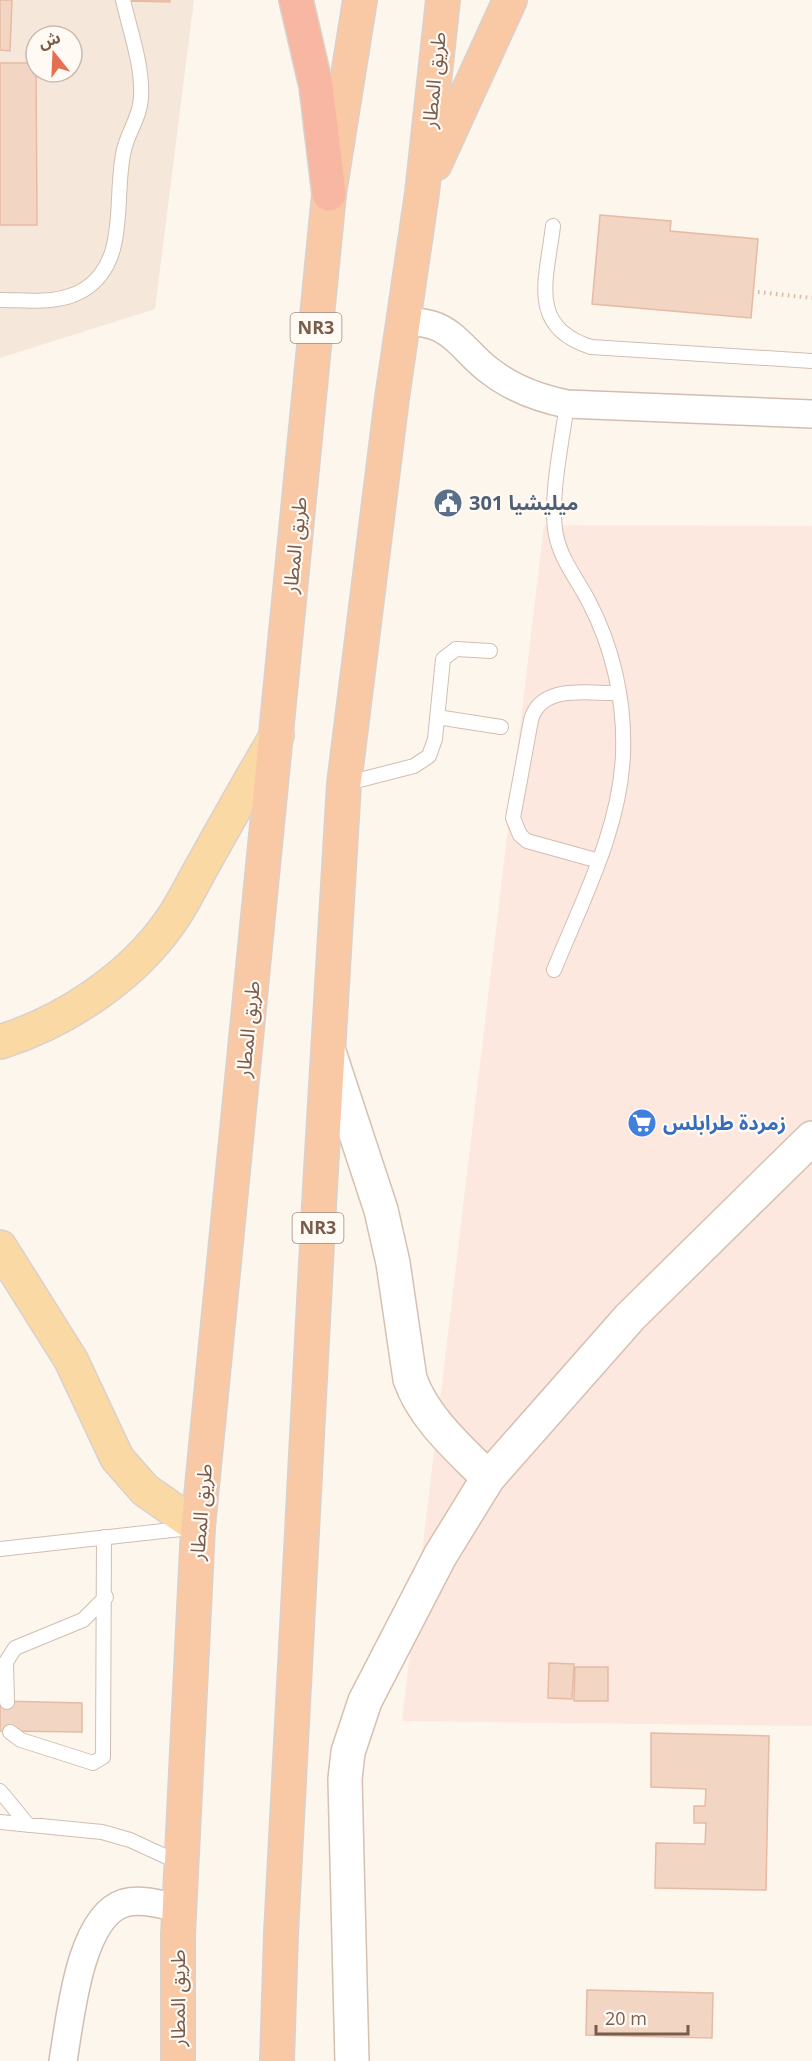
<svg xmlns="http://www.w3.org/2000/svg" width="812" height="2061" font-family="'Open Sans','Noto Sans Arabic',sans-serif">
<rect width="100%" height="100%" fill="#fdf6ec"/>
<path fill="#f5e8da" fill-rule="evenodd" d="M0,0H194L155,309L0,358ZM36,36H72V72H36Z"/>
<path fill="#fde8e0" d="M544,525L812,526V1726L402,1721Z"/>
<path fill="#f3d5c3" stroke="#e6bba3" stroke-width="1.5" d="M0,0H12L10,51L0,50Z
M126,0H170V2L126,1Z
M0,63H36L37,225H0Z
M600,215L671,221L670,231L758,239L751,318L592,304Z
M549,1663L574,1664L572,1699L548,1698Z
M575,1667H608V1701H574Z
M0,1701L82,1703V1732L0,1731Z
M651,1733L769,1736L766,1890L655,1888L656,1843L705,1844L706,1823H694V1806H705L706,1789L651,1787Z
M587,1990L713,1993L712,2038L586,2035Z"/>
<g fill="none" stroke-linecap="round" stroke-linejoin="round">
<g stroke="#d1beb0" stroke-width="16">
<path id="service" d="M553,226C547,278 527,327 591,347L812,361
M0,300C28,300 60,305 85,289C130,260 113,195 124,150C128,132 140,117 141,98C143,66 130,31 123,0
M437,717L501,727
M344,784L414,766L429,756L435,739L443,659L456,649L490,651
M599,861L527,841L520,835L513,818L531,720C541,683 589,694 619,693
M554,970C582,901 620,830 623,754C625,701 613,647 588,600C577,579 561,560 556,535C549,500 562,441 567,404
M0,1549L190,1528
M7,1702L6,1662L15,1648L83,1620L106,1597
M10,1732L21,1740L87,1761L93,1763L103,1757L104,1537
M0,1791L28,1825
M0,1822L102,1832L130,1840L180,1863"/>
</g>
<g stroke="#d1beb0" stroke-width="30">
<path id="minor" d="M404,320C413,322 423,322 432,325C456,332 470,357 490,371C513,389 538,398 567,404L812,414
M63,2061C70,2021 79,1917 124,1903C142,1898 162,1905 179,1908"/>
</g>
<g stroke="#d6c0b0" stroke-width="36">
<path id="secondary" d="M329,1052L381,1210L393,1263L410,1379C424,1419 459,1448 488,1478
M352,2061L345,1779L348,1752L365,1701L440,1556L488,1478L630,1317L812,1138"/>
</g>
<g stroke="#dad1cd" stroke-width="36">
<path id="primary" d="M0,1042C64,1022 131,978 170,922C183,904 193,882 204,863C228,820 252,777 277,735
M0,1247L71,1360L117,1458L145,1490L198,1527"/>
</g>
<g stroke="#dad1cd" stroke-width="36">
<path id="trunk" d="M435,164L510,0
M178,2061V1935L198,1527L329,194L360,0
M277,2061L281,1934L320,1187L344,784L392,398L422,193L443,0"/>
</g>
<g stroke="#dad1cd" stroke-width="36">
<path id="motorway" d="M296,0L316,86L329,194"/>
</g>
<path stroke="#d9b8a5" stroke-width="4" stroke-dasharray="1.5 4.5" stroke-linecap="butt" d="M758,292L812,298"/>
<use href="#service" stroke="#fff" stroke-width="14"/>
<use href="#minor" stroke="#fff" stroke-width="27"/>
<use href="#secondary" stroke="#fff" stroke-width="33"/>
<use href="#primary" stroke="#fbd9a5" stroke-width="33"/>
<use href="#trunk" stroke="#f9c8a4" stroke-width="33"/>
<use href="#motorway" stroke="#f7b7a3" stroke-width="33"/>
</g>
<defs>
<g id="civic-disc" transform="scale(1.5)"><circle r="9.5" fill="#5c6f8a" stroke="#fffaf3"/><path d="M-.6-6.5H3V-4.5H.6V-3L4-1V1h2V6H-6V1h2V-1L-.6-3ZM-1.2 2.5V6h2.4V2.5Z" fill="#fff"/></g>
<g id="supermarket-disc" transform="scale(1.5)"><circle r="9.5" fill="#3f7fe0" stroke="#fffaf3"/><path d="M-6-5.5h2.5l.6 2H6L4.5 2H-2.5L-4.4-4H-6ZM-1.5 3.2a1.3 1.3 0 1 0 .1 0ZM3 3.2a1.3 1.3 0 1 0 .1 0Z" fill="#fff"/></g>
</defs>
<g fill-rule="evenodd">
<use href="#civic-disc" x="448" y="503"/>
<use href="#supermarket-disc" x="642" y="1123"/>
</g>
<g text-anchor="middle" stroke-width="4.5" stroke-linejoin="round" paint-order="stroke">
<g fill="#fffaf3" stroke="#a28b7f" stroke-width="1.5">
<rect x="290.5" y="313" width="51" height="30" rx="4.5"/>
<rect x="292.5" y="1213" width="51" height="30" rx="4.5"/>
</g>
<g font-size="18" font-weight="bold" fill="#7a5c4d">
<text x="316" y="334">NR3</text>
<text x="318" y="1234">NR3</text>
</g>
<g font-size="20" fill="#7a5c4d" stroke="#fffaf3">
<text transform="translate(434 80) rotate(-84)" y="7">طريق المطار</text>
<text transform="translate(295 545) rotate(-84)" y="7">طريق المطار</text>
<text transform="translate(248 1029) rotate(-84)" y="7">طريق المطار</text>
<text transform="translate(201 1512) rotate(-85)" y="7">طريق المطار</text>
<text transform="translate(178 1998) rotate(-90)" y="7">طريق المطار</text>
</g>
<g font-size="20" font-weight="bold" fill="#4e5e75" stroke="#fffaf3" text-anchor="start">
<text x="469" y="510">ميليشيا 301</text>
</g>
<g font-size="20" font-weight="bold" fill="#366cbe" stroke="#fffaf3" text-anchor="start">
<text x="663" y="1130">زمردة طرابلس</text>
</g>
</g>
<g transform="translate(54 54) rotate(342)"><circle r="28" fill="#fffaf3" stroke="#cabbb1" stroke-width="1.5"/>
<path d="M0-4.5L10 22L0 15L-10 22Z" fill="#e76f51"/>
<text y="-9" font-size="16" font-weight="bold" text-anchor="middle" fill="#7a5c4d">ش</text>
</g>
<path d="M596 2025v9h92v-9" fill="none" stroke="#7a5c4d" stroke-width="3"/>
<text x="605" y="2025" font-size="18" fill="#7a5c4d" stroke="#fffaf3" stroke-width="4.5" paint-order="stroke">20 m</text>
</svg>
